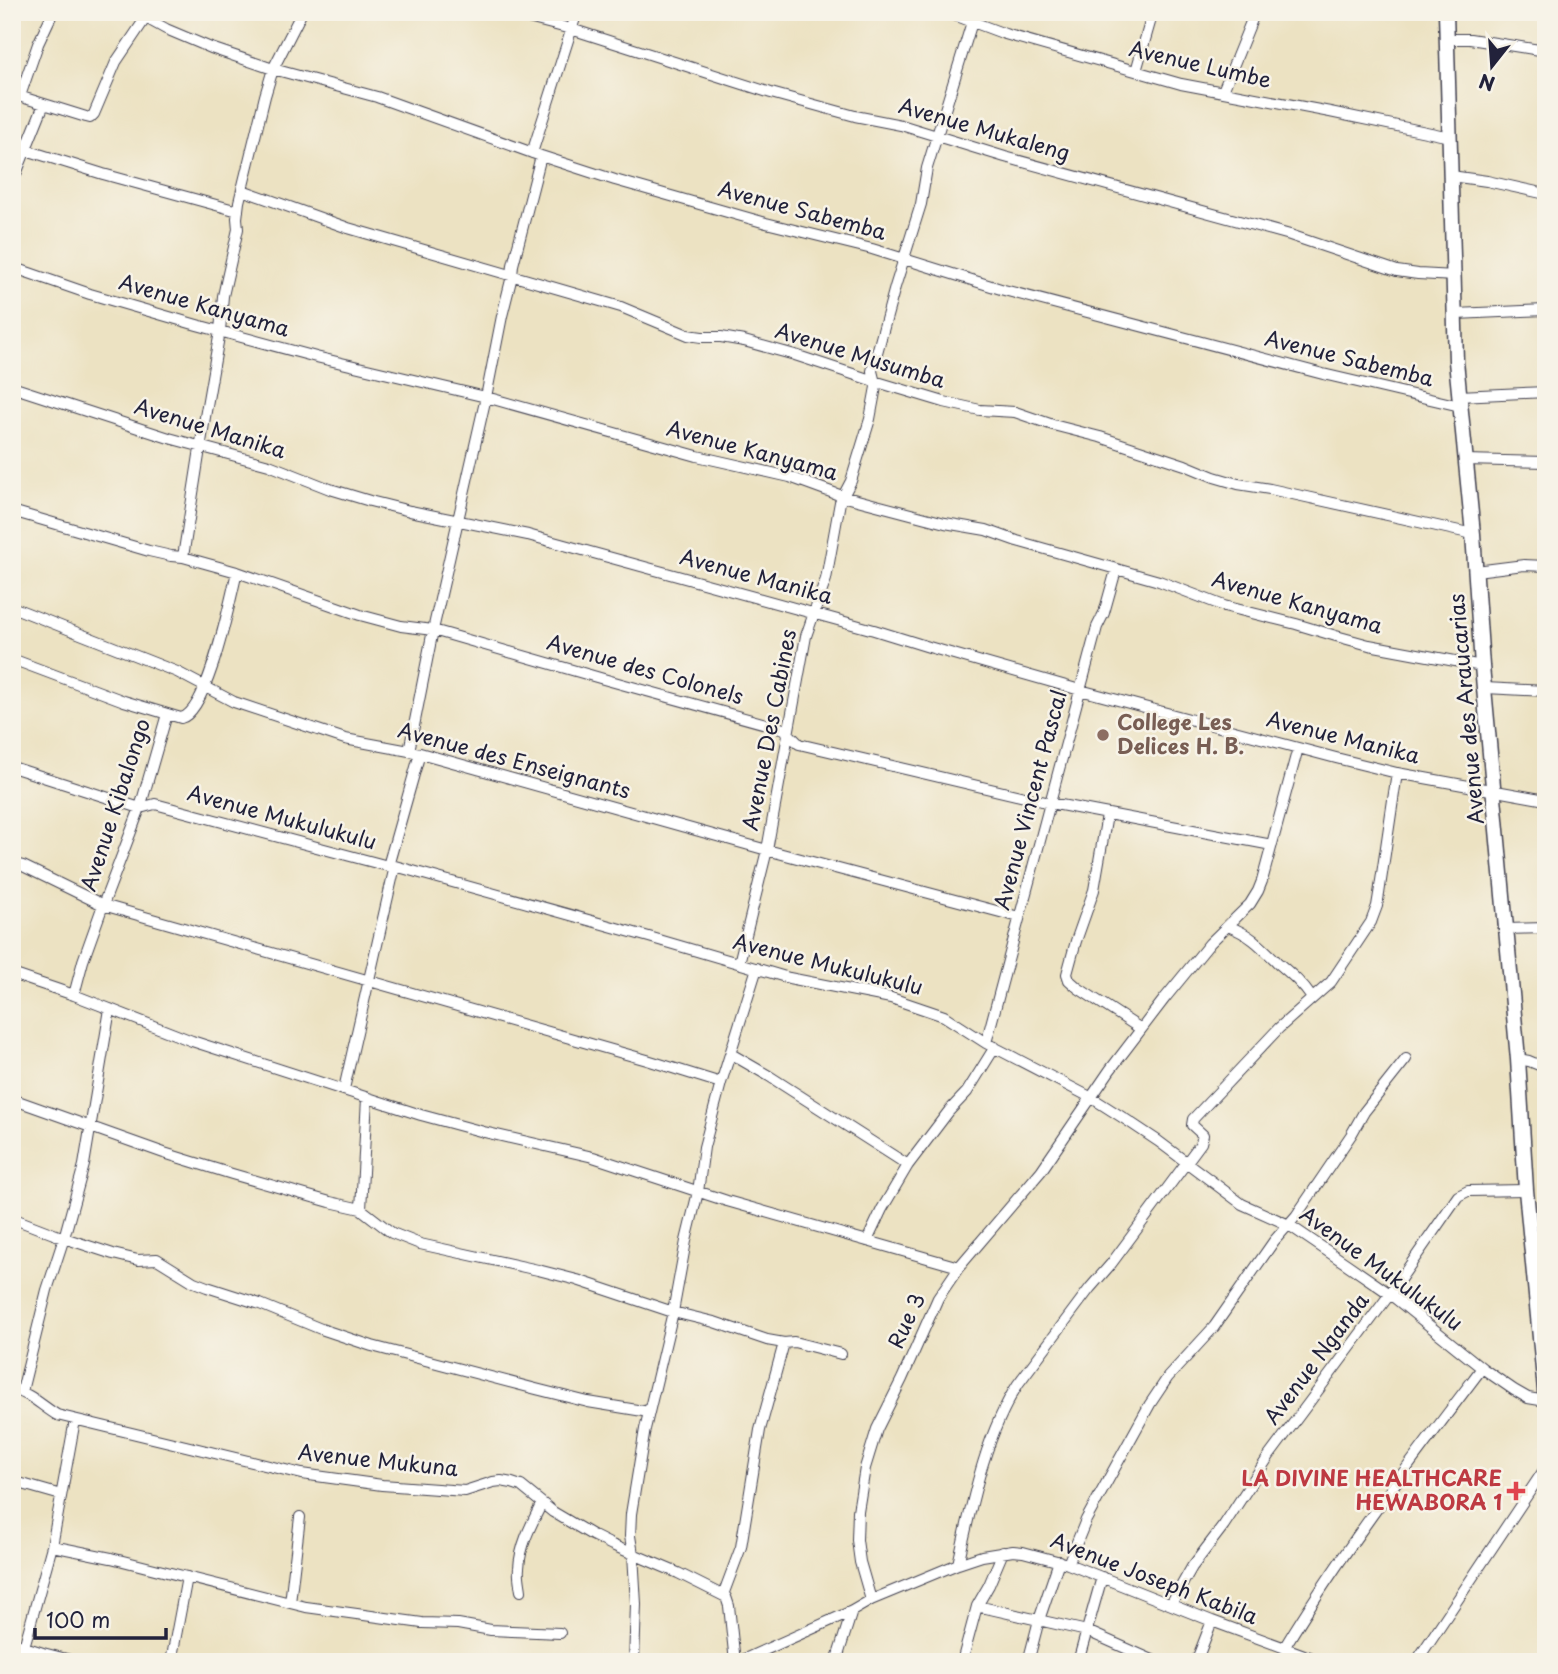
<svg xmlns="http://www.w3.org/2000/svg" width="1558" height="1674" font-family="'Playpen Sans',sans-serif">
<rect width="100%" height="100%" fill="#f7f3e8"/>
<filter id="ink" filterUnits="userSpaceOnUse"><feTurbulence type="fractalNoise" baseFrequency=".0143" numOctaves="2"/><feDisplacementMap in="SourceGraphic" scale="14" xChannelSelector="R" yChannelSelector="G"/><feConvolveMatrix kernelMatrix="1 2 1 2 8 2 1 2 1" color-interpolation-filters="sRGB"/></filter>
<filter id="wash" filterUnits="userSpaceOnUse"><feTurbulence type="fractalNoise" baseFrequency=".00686" numOctaves="4" result="noise"/><feDisplacementMap in="SourceGraphic" scale="28" xChannelSelector="R" yChannelSelector="G"/><feGaussianBlur stdDeviation="1.57" result="paint"/><feColorMatrix in="noise" values="0 0 0 0 0 0 0 0 0 0 0 0 0 0 0 0 0 1.4 0 .05"/><feComposite in="paint" operator="in"/></filter>
<g filter="url(#wash)">
<rect width="100%" height="100%" fill="#ece2c2"/>
</g>
<g filter="url(#ink)">
<g fill="none" stroke-linecap="round" stroke-linejoin="round">
<g stroke="#403f4f" stroke-width="12">
<path id="street" d="M505,12L571,29L771,93L855,116L901,125L1005,157L1290,235L1397,271L1418,274L1455,276
M946,12L1005,34L1181,84L1330,112L1450,137
M146,18L166,29L211,48L273,69L377,97L541,156L615,180L766,223L872,249L1004,290L1323,374L1460,406
M1447,39H1470L1546,51
M1136,71L1153,12
M1223,91L1255,12
M12,94L86,117L90,118L94,114L116,62L149,13
M20,96L38,44L53,12
M26,150L103,174L238,211
M532,153L577,12
M1451,176L1487,181L1546,194
M12,184L44,104
M242,190L348,228L621,307L688,335L702,337H721L744,341L795,355L874,381L944,402L980,410L1015,412L1053,425L1100,437L1185,465L1214,477L1238,484L1270,489L1473,534
M12,267L90,294L197,325L316,357L486,397L697,456L790,477L842,496L945,523L986,530L1017,541L1159,581L1224,606L1296,624L1336,636L1369,645L1482,666
M1456,314L1546,310
M12,387L169,438L269,465L330,489L370,501L410,511L528,535L874,630L929,647L1080,690L1336,758L1397,773L1546,800
M1459,396L1546,392
M1465,460L1546,462
M12,511L149,551L171,556L183,557L237,572L360,615L401,626L433,630L607,680L784,729L799,744L1050,803L1272,845
M183,557L205,417L220,331L223,296L238,229L237,218L239,202L265,96L273,69L302,12
M1476,571L1524,565L1546,566
M12,607L177,672L234,702L345,739L420,753L767,850L1019,917
M12,659L124,701L181,718C208,712 230,600 237,572
M1485,688L1546,691
M409,751L433,630L486,397L502,316L512,276L513,265L541,156
M12,767L140,808L155,804L388,866H395L649,937L789,978L891,998L944,1016L986,1043L1092,1098L1125,1119L1158,1141L1242,1204L1289,1225L1348,1265L1390,1294L1482,1368L1514,1390L1528,1398L1546,1401
M1107,815L1094,890L1076,941L1067,974L1069,980L1078,988L1141,1029
M12,863L23,866L103,905L647,1060L721,1083
M388,866L420,753
M1228,926C1251,935 1260,945 1277,962C1291,974 1302,983 1312,998
M1506,929L1546,928
M739,963L767,850L806,636L826,579L840,502L851,481L870,419L876,387L872,371L895,287L921,204L927,168L972,22
M12,974L74,995L192,1041L421,1115L484,1132L593,1157L727,1201L959,1267
M74,995L83,961L103,905L140,808L167,714
M986,1043L1097,627L1104,613L1116,570
M731,1054L769,1076L908,1165
M1518,1059L1529,1061L1546,1068
M344,1089L395,866
M12,1099L164,1153L232,1174L330,1202L361,1209L392,1233L420,1244L538,1270L577,1280L673,1312L714,1322L767,1340L784,1343L794,1342L841,1354
M361,1209L367,1098
M12,1218L64,1238L113,1254L138,1260L157,1259L194,1282L207,1287L260,1304L321,1329L372,1346L536,1389L588,1402L649,1412
M867,1241L882,1209L908,1165L949,1111L967,1092L995,1047
M12,1389C30,1393 42,1406 57,1415L302,1474L382,1485L465,1491L493,1482L501,1481L512,1483L521,1486L553,1512L592,1535L612,1545L678,1573L726,1597L729,1606L735,1662
M22,1391L47,1290L64,1238L84,1165L110,1009
M12,1481L61,1495
M52,1546L111,1558L306,1607L422,1623L458,1624L491,1630L560,1633
M958,1564C972,1503 984,1438 1018,1384L1090,1288L1111,1264L1201,1143L1203,1135L1192,1125L1193,1119L1279,1028L1331,982L1371,922L1377,906L1379,894L1397,773
M1068,1564L1086,1520L1150,1404L1168,1377L1214,1327L1274,1241L1296,1216L1351,1135L1364,1112L1406,1059
M521,1591C520,1583 518,1575 519,1568C520,1545 532,1523 542,1503
M723,1595L741,1547L760,1430L784,1343
M871,1600L860,1562L857,1540L858,1511L865,1468L877,1429L902,1379L938,1298L959,1267L1041,1171L1110,1070L1165,998L1210,943L1250,904L1258,891L1262,881L1298,748
M290,1603L300,1517
M1171,1604L1192,1567L1224,1525L1269,1456L1390,1294L1458,1196L1468,1191L1526,1190
M977,1606L1087,1631L1157,1662
M12,1643L43,1653L78,1662
M24,1647L52,1546L75,1420
M1284,1648C1343,1550 1413,1459 1482,1368
M171,1662L187,1577
M634,1662L636,1604L633,1554L630,1536L631,1514L645,1429L673,1312L686,1241L698,1192L704,1147L721,1083L757,968
M738,1662L852,1611L871,1600L958,1564L982,1556L1013,1551L1023,1552L1068,1564L1212,1621L1323,1662
M836,1662L852,1611
M962,1662L977,1606L989,1585L1003,1552
M1028,1662L1039,1620L1059,1561
M1078,1662L1102,1577
M1196,1662L1212,1621
M1416,1662L1546,1467"/>
</g>
<g stroke="#403f4f" stroke-width="17">
<path id="secondary" d="M1446,12L1456,361L1473,534L1482,666L1518,1059L1526,1190L1546,1401"/>
</g>
<use href="#street" stroke="#fff" stroke-width="10"/>
<use href="#secondary" stroke="#fff" stroke-width="14"/>
</g>
</g>
<circle fill="#8d6e63" stroke="#f7f3e8" stroke-width="2.5" cx="1103" cy="735" r="7"/>
<path fill="#e0444e" stroke="#f7f3e8" stroke-width="2.5" d="M1512.5 1480.5h7v7h7v7h-7v7h-7v-7h-7v-7h7z"/>
<g text-anchor="middle" stroke-width="5" stroke-linejoin="round" paint-order="stroke">
<g font-size="21" fill="#22223b" stroke="#f7f3e8">
<text transform="translate(1200 65) rotate(13)" y="7">Avenue Lumbe</text>
<text transform="translate(984 130) rotate(16)" y="7">Avenue Mukaleng</text>
<text transform="translate(802 211) rotate(15)" y="7">Avenue Sabemba</text>
<text transform="translate(204 306) rotate(16)" y="7">Avenue Kanyama</text>
<text transform="translate(860 356) rotate(17)" y="7">Avenue Musumba</text>
<text transform="translate(1349 359) rotate(14)" y="7">Avenue Sabemba</text>
<text transform="translate(210 429) rotate(17)" y="7">Avenue Manika</text>
<text transform="translate(752 451) rotate(15)" y="7">Avenue Kanyama</text>
<text transform="translate(756 577) rotate(15)" y="7">Avenue Manika</text>
<text transform="translate(1297 603) rotate(16)" y="7">Avenue Kanyama</text>
<text transform="translate(645 670) rotate(16)" y="7">Avenue des Colonels</text>
<text transform="translate(1467 709) rotate(-95)" y="7">Avenue des Araucarias</text>
<text transform="translate(770 730) rotate(-79)" y="7">Avenue Des Cabines</text>
<text transform="translate(1343 738) rotate(14)" y="7">Avenue Manika</text>
<text transform="translate(514 761) rotate(15)" y="7">Avenue des Enseignants</text>
<text transform="translate(1031 800) rotate(-75)" y="7">Avenue Vincent Pascal</text>
<text transform="translate(116 805) rotate(-72)" y="7">Avenue Kibalongo</text>
<text transform="translate(282 818) rotate(15)" y="7">Avenue Mukulukulu</text>
<text transform="translate(828 965) rotate(14)" y="7">Avenue Mukulukulu</text>
<text transform="translate(1381 1269) rotate(36)" y="7">Avenue Mukulukulu</text>
<text transform="translate(907 1321) rotate(-65)" y="7">Rue 3</text>
<text transform="translate(1317 1359) rotate(-53)" y="7">Avenue Nganda</text>
<text transform="translate(378 1461) rotate(6)" y="7">Avenue Mukuna</text>
<text transform="translate(1154 1579) rotate(21)" y="7">Avenue Joseph Kabila</text>
</g>
<g font-size="21" font-weight="bold" fill="#785e54" stroke="#f7f3e8" text-anchor="start">
<text x="1117" y="730">College Les<tspan x="1117" dy="24">Delices H. B.</tspan></text>
</g>
<g font-size="21" font-weight="bold" fill="#be3a42" stroke="#f7f3e8" text-anchor="end">
<text x="1502" y="1486">LA DIVINE HEALTHCARE<tspan x="1502" dy="24">HEWABORA 1</tspan></text>
</g>
</g>
<rect width="1558" height="1674" fill="none" stroke="#f7f3e8" stroke-width="42"/>
<g transform="translate(1492 66) rotate(197)" stroke="#f7f3e8" stroke-width="5" paint-order="stroke">
<path d="M0-5L12 26L0 18L-12 26Z" fill="#22223b"/>
<text y="-10" font-size="19" font-weight="bold" text-anchor="middle" fill="#22223b">N</text>
</g>
<path d="M35 1628v10h131v-10" fill="none" stroke="#22223b" stroke-width="3.5"/>
<text x="46" y="1628" font-size="21" fill="#22223b" stroke="#f7f3e8" stroke-width="5" paint-order="stroke">100 m</text>
</svg>
